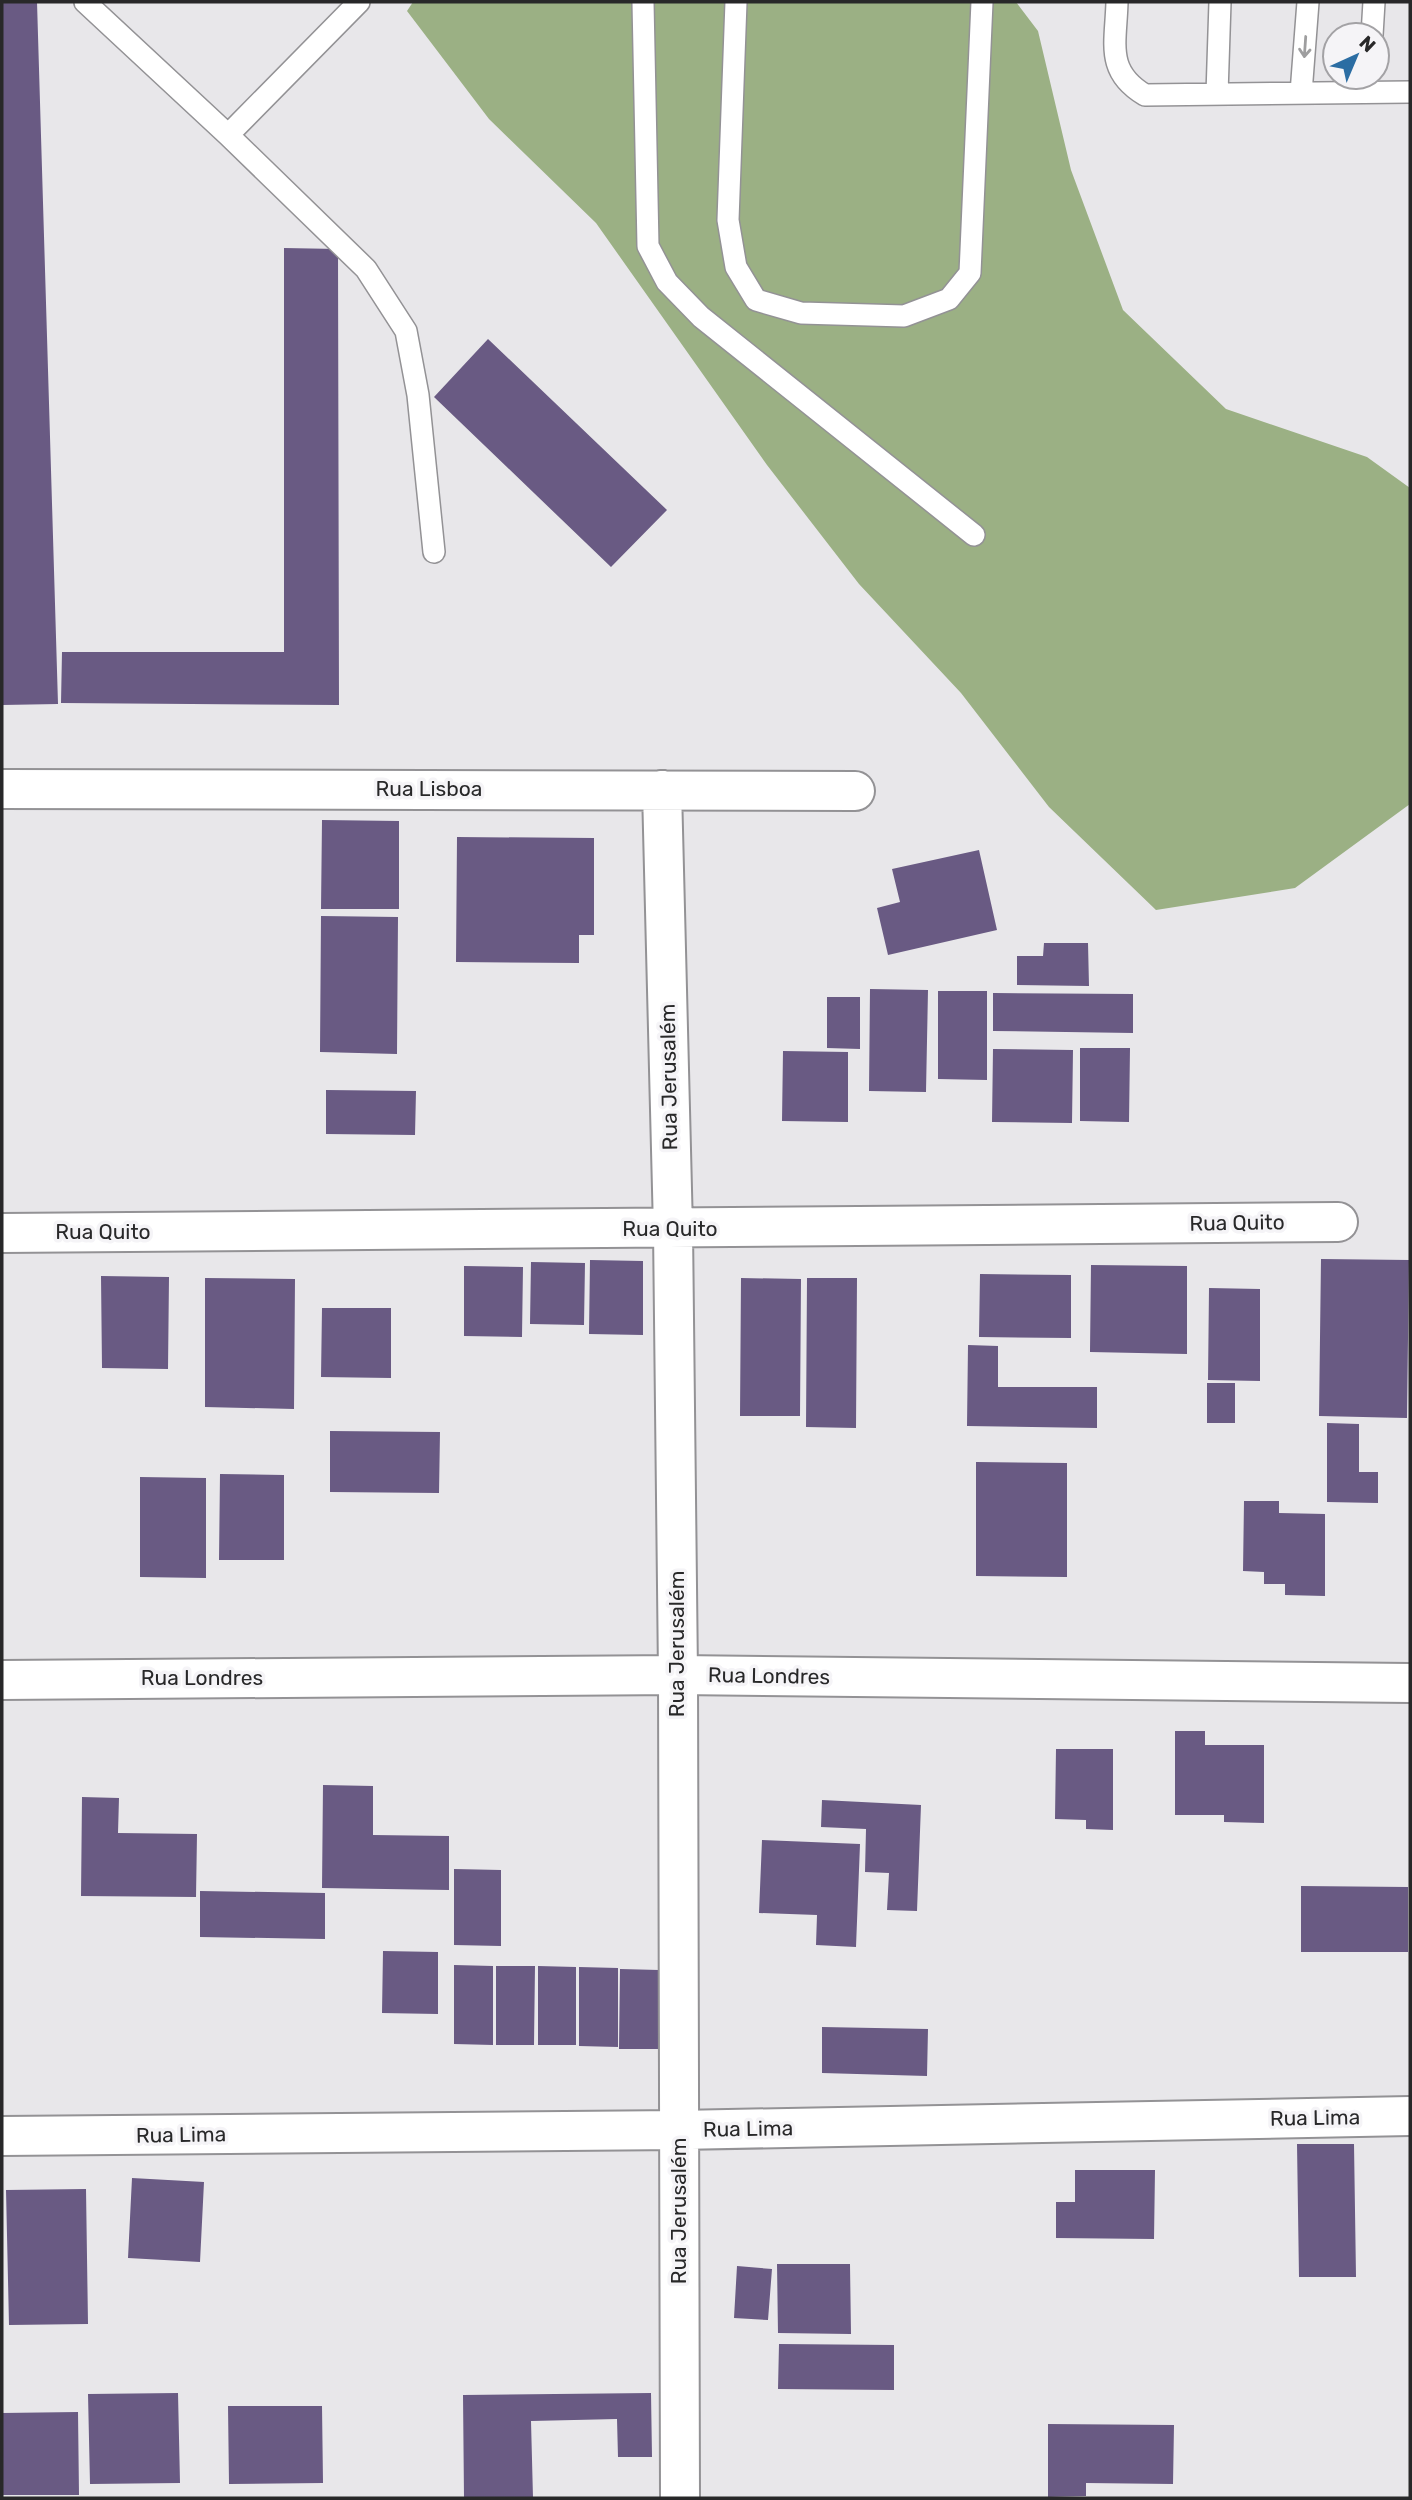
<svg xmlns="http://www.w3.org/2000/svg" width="1412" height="2500" font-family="Rubik,sans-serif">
<rect width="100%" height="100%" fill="#e8e7ea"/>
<path fill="#9bb084" d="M413,2H1016L1038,31L1071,170L1123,310L1226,409L1367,457L1410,488V804L1295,888L1156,910L1049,807L961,693L859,584L767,465L596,223L489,119L407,11Z"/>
<path fill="#695a83" d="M2,2H37L58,704L2,705Z
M284,248L338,249L339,705L61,703L62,652H284Z
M488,339L667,510L611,567L434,397Z
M322,820L399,821V909H321Z
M457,837L594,838V935H579V963L456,962Z
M979,850L997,930L888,955L877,908L900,902L892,869Z
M321,916L398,917L397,1054L320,1052Z
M1044,943H1088L1089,986L1017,985V956H1043Z
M870,989L928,990L926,1092L869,1091Z
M938,991H987V1080L938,1079Z
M993,993L1133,994V1033L993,1031Z
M827,997H860V1049L827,1048Z
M1080,1048H1130L1129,1122L1080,1121Z
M993,1049L1073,1050L1072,1123L992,1122Z
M783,1051L848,1052V1122L782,1121Z
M326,1090L416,1091L415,1135L326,1134Z
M1321,1259L1409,1260L1407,1418L1319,1416Z
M590,1260L643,1261V1335L589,1334Z
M531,1262L585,1263L584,1325L530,1324Z
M1091,1265L1187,1266V1354L1090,1352Z
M464,1266L523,1267L522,1337L464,1336Z
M980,1274L1071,1275V1338L979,1337Z
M101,1276L169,1277L168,1369L102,1368Z
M205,1278L295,1279L294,1409L205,1407Z
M741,1278L801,1279L800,1416H740Z
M807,1278H857L856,1428L806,1427Z
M1209,1288L1260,1289V1381L1208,1380Z
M322,1308H391V1378L321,1377Z
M968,1345L998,1346V1387H1097V1428L967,1426Z
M1207,1383H1235V1423H1207Z
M1327,1423L1359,1424V1472H1378V1503L1327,1502Z
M330,1431L440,1432L439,1493L330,1492Z
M976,1462L1067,1463V1577L976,1576Z
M220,1474L284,1475V1560H219Z
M140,1477L206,1478V1578L140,1577Z
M1244,1501H1279V1513L1325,1514V1596L1285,1595V1584H1264V1572L1243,1571Z
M1175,1731H1205V1745H1264V1823L1224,1822V1815H1175Z
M1056,1749H1113V1830L1086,1829V1820L1055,1819Z
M323,1785L373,1786V1835L449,1836V1890L322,1888Z
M82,1797L119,1798L118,1833L197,1834L196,1897L81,1896Z
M822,1800L921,1805L917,1911L887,1910L889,1873L865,1872L866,1829L821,1827Z
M762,1840L860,1844L856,1947L816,1945L817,1915L759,1913Z
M454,1869L501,1870V1946L454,1945Z
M1301,1886L1408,1887V1952H1301Z
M200,1891L325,1893V1939L200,1937Z
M383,1951L438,1952V2014L382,2013Z
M454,1965L493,1966V2045L454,2044Z
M496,1966H535L534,2045H496Z
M538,1966L576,1967V2045H538Z
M579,1967L618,1968V2047L579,2046Z
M620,1969L659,1970L658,2049H619Z
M822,2027L928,2029L927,2076L822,2073Z
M1297,2144H1354L1356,2277H1299Z
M1075,2170H1155L1154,2239L1056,2238V2202H1075Z
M132,2178L204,2182L200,2262L128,2258Z
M86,2189L88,2324L9,2325L6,2190Z
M777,2264H850L851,2334L778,2333Z
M737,2266L772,2269L768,2320L734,2318Z
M779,2344L894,2345V2390L778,2389Z
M178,2393L180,2483L90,2484L88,2394Z
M651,2393L652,2457H618L617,2419L531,2421L533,2498H464L463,2395Z
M228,2406H322L323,2483L229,2484Z
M78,2412L79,2495H2V2413Z
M1048,2424L1174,2425L1173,2484L1086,2483V2496L1048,2497Z"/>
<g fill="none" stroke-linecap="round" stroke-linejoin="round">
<g stroke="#939295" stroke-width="24">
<path id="service" d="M85,2L228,135L366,269L406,331L418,395L434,552
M643,2L648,246L667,282L701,317L974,535
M736,2L728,220L736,267L756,300L801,313L904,316L949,299L970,273L982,2
M1117,2C1116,43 1105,71 1145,95L1410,92
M1372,35L1374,2
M1301,93L1308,2
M1217,94L1220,2
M228,135L359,2"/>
</g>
<g stroke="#939295" stroke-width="42">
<path id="minor" d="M2,789L855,791
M662,790L673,1229L678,1675L680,2498
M2,1233L1338,1222
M2,1680L678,1675L1410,1683
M2,2136L679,2130L1410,2116"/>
</g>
<use href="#service" stroke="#fff" stroke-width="21"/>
<use href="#minor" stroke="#fff" stroke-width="38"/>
</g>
<defs><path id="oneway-shaft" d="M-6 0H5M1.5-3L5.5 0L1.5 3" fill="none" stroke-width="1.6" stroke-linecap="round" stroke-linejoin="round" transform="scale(1.75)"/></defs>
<use stroke="#9e9e9f" href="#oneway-shaft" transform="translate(1305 47) rotate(94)"/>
<g text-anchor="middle" stroke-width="7" stroke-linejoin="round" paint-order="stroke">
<g font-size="21" fill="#282829" stroke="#f5f4f7">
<text x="429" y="796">Rua Lisboa</text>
<text transform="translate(669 1077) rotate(-91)" y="7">Rua Jerusalém</text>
<text transform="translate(1237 1223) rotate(-1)" y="7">Rua Quito</text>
<text x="670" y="1236">Rua Quito</text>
<text x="103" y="1239">Rua Quito</text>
<text transform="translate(677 1644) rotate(-90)" y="7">Rua Jerusalém</text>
<text transform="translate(769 1676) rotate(1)" y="7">Rua Londres</text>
<text x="202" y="1685">Rua Londres</text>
<text transform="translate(1315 2118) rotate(-1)" y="7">Rua Lima</text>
<text transform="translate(748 2129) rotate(-1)" y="7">Rua Lima</text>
<text transform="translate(181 2135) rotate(-1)" y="7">Rua Lima</text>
<text transform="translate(679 2211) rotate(-90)" y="7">Rua Jerusalém</text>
</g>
</g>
<rect width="1412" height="2500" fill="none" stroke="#282829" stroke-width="7"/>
<g transform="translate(1356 56) rotate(44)"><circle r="33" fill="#f5f4f7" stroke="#a3a2a5" stroke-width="2"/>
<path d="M0-5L12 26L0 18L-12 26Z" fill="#2b6da3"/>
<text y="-10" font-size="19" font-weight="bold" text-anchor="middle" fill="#282829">N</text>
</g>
</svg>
